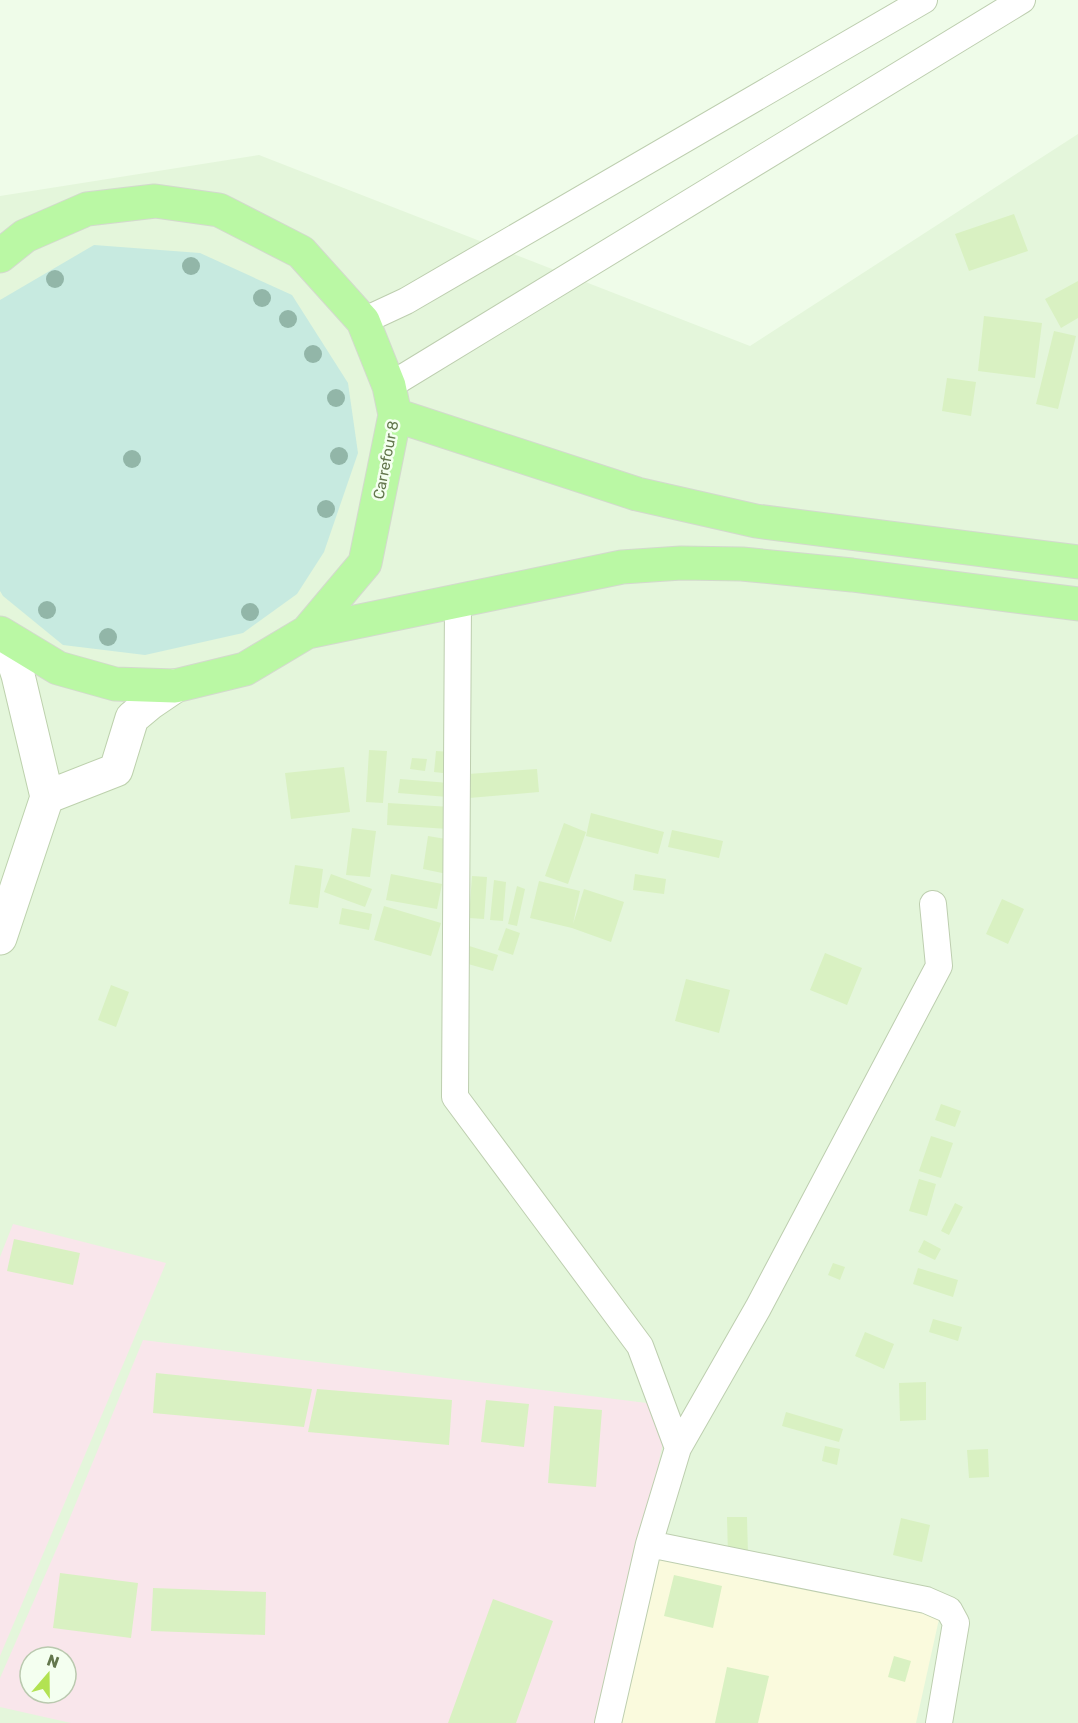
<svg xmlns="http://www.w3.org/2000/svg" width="1078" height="1723" font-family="Rubik,sans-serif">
<rect width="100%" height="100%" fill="#effce9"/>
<path fill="#e4f6db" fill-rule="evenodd" d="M1078,134V1723H0V196L259,155L750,346ZM30,1657H66V1693H30Z"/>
<path fill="#f9e6eb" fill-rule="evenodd" d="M13,1224L166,1263L0,1656V1257Z
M143,1340L671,1406L602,1723H71L0,1707V1678L64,1532ZM30,1657H66V1693H30Z"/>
<path fill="#fafadd" d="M655,1557L941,1610L916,1723H617Z"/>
<path fill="#c7eae0" d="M94,245L200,253L292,295L348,383L358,453L324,552L297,594L243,633L145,655L63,645L3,596L0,591V300Z"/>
<path fill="#d9f1c2" d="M1014,214L1028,251L969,271L955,234Z
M1078,281V318L1061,328L1045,299Z
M984,316L1042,323L1035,378L978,371Z
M1054,331L1076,336L1058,409L1036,404Z
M947,378L976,382L971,416L942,411Z
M369,750L387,751L383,803L366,802Z
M436,751L452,752L451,774L434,772Z
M412,758L427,759L425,771L410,769Z
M344,767L350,812L291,819L285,773Z
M537,769L539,792L469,798L468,774Z
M400,779L449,783L448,797L398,793Z
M388,803L450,807L448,829L387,825Z
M591,813L664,832L658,854L586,836Z
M564,823L586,832L568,884L545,876Z
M352,828L376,831L370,877L346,875Z
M672,830L723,841L719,858L668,847Z
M428,836L452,840L447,874L423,869Z
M295,865L323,869L318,908L289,904Z
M331,874L372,889L365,907L324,892Z
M391,874L442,884L437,909L386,900Z
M635,874L666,879L664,894L633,890Z
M472,876L487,877L484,919L469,918Z
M494,880L506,882L503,921L490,920Z
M539,881L580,891L573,924L584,889L624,902L611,942L572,928L530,918Z
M517,886L525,889L517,926L508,924Z
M1002,899L1024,909L1008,944L986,934Z
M384,906L441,923L431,956L374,940Z
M342,908L372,914L369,930L339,924Z
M506,928L520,933L513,955L498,950Z
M466,945L498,955L493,971L461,962Z
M825,953L862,968L847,1005L810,990Z
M686,979L730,990L719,1033L675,1021Z
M111,985L129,992L116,1027L98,1020Z
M941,1104L961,1111L955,1127L935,1120Z
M931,1136L953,1143L941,1178L919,1171Z
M919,1179L936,1184L927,1216L909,1211Z
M955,1203L963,1207L949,1235L941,1231Z
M14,1239L80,1253L73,1285L7,1271Z
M924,1240L941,1249L935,1260L918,1252Z
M833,1263L845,1267L840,1280L828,1275Z
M918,1268L958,1280L953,1297L913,1284Z
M933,1319L962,1327L958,1341L929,1332Z
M865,1332L894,1344L884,1369L855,1356Z
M156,1373L312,1389L304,1427L153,1413Z
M926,1382V1420L900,1421L899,1383Z
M317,1389L452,1400L449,1445L308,1432Z
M486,1400L529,1404L524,1447L481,1442Z
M554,1406L602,1410L596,1487L548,1483Z
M786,1412L843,1429L839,1442L782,1426Z
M825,1446L840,1449L837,1465L822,1461Z
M988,1449L989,1477L969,1478L967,1450Z
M727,1517H747L748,1555L728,1556Z
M901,1518L930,1525L922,1562L893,1555Z
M60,1573L138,1583L131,1638L53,1628Z
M674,1575L722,1586L713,1628L664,1616Z
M153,1588L266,1592L265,1635L151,1631Z
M493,1599L553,1621L516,1723H448Z
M894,1656L911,1661L905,1682L888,1677Z
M727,1667L769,1676L758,1723H715Z"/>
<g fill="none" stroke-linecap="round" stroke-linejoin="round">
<g stroke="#bdceaf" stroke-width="28">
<path id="street" d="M363,321L406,301L924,0
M389,386L1022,0
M458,603L455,1097L640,1346L678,1448L649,1544L608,1723
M678,1448L758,1308L939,966L933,904
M649,1544L926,1600L949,1610L956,1623L939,1723"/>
</g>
<g stroke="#bdd1ad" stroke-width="35">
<path id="secondary" d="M47,797L116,770L132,718L150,703L175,686
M0,938L47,797L18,675L6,638"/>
</g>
<g stroke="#d3d9cd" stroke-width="35">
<path id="primary" d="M0,256L25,236L87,209L155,201L219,210L301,252L363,321L389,386L395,415L365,563L307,632L245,669L175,686L115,684L58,668L0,633
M395,415L637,494L756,521L1078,562
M307,632L622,567L681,563L742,564L852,575L1078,604"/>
</g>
<use href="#street" stroke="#fff" stroke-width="26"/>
<use href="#secondary" stroke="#fff" stroke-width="33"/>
<use href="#primary" stroke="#baf8a4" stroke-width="33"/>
</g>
<g fill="#92b6a8">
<circle cx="191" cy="266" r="9"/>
<circle cx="55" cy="279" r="9"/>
<circle cx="262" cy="298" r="9"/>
<circle cx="288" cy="319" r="9"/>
<circle cx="313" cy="354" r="9"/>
<circle cx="336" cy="398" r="9"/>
<circle cx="339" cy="456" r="9"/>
<circle cx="132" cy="459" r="9"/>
<circle cx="326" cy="509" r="9"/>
<circle cx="47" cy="610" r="9"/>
<circle cx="250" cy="612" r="9"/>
<circle cx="108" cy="637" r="9"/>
</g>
<g text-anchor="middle" stroke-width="5" stroke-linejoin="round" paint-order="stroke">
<g font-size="15" fill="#63774d" stroke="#f4fff0">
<text transform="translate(386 460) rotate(-79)" y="5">Carrefour 8</text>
</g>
</g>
<g transform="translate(48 1675) rotate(20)"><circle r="28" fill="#f4fff0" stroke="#bac9af" stroke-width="1.5"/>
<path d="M0-4.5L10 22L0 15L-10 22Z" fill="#b2e252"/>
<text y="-9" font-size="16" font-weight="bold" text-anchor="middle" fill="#63774d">N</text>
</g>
</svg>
